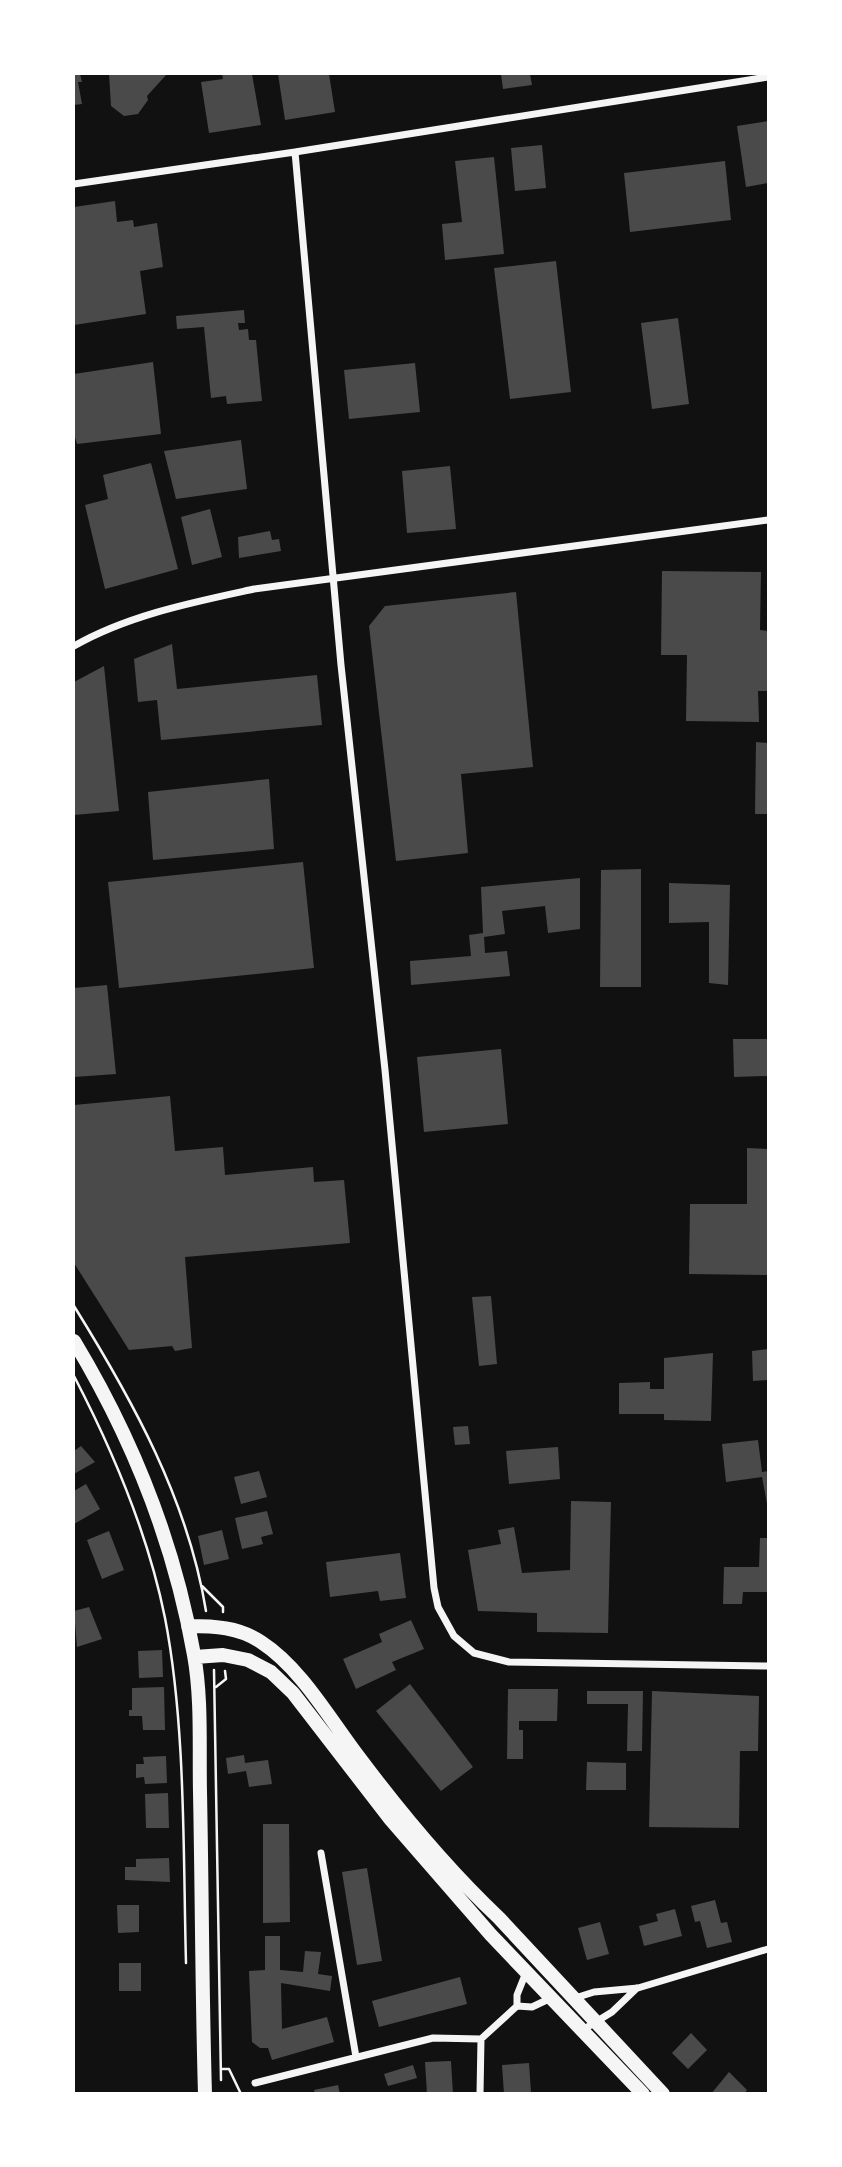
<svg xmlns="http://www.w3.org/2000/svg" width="842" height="2167" font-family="'DejaVu Sans',sans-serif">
<rect width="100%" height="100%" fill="#111"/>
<path fill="#4a4a4a" d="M74,74H80L82,82H78L82,104L74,105Z
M109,74H167L147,96L148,100L138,114L124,116L111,106Z
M222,74H252L261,125L209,133L201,82L223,79Z
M278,74H329L335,112L285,120Z
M501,74H530L532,85L503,89Z
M768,121V183L746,187L737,126Z
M542,145L546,188L515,191L511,148Z
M494,157L504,254L445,260L442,224L462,222L455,161Z
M725,161L731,220L630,232L624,173Z
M115,201L117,222L133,220L134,227L157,223L163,267L140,271L146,314L74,325V207Z
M556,261L571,392L510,399L494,268Z
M244,310L245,323H238L239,330L248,329L249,340H256L262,401L227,404L226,396L211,398L204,327L177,329L176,316Z
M678,318L689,404L652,409L641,323Z
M153,362L161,434L77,444L74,434V374Z
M415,363L420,412L349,419L344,370Z
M241,440L247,489L176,499L164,451Z
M151,463L178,569L105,589L85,505L108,499L103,475Z
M450,466L456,529L407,533L402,471Z
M210,509L222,557L192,565L181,517Z
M270,531L272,540L279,539L281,551L239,558L238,537Z
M662,571L761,572L760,630L768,631V691H758L759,722L686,721L687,655H661Z
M516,592L533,767L461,774L468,853L396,861L369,626L385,606Z
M172,644L177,689L317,675L322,725L161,740L157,700L138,702L134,659Z
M104,666L119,811L74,815V682Z
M756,742L768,743V814H755Z
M269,779L274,849L153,860L148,792Z
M303,862L314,968L119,988L108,882Z
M641,869V987H600L601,870Z
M580,878V929L548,933L545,906L502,911L505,934L484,937L485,953L507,951L510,976L411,985L410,961L471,956L469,935L483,933L481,887Z
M669,883L730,885L728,985L709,983V922L669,923Z
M107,985L116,1074L74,1077V988Z
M733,1039H768V1076L734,1077Z
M501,1049L508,1124L424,1132L417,1057Z
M170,1096L175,1151L223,1147L225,1175L313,1167L314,1182L344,1180L350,1243L185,1257L192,1348L175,1351L172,1346L129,1350L74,1263V1105Z
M747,1148L768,1149V1275L689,1274L690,1204H747Z
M491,1296L497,1364L479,1366L472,1297Z
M768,1349V1380L753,1381L752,1351Z
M713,1353L711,1421L664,1420V1414H619V1383L650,1382V1389H664V1358Z
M468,1426L470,1444L455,1445L453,1427Z
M758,1440L762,1472L768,1471V1509L762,1477L726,1482L722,1444Z
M81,1446L95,1462L74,1474V1451Z
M558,1447L560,1479L509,1484L506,1451Z
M259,1471L267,1497L241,1504L234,1477Z
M86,1484L100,1509L74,1524V1491Z
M571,1501L611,1502L608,1633L537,1632V1613L478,1611L468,1550L501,1544L498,1530L514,1527L522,1573L570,1570Z
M267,1511L273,1534L261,1537L263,1544L242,1549L235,1518Z
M222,1530L229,1559L204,1565L198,1536Z
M109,1531L124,1570L102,1579L87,1540Z
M760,1538H768V1592H743L742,1604H723L724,1567H759Z
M400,1553L406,1598L380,1601L378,1591L330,1597L326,1562Z
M89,1607L102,1639L77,1647L74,1611Z
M411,1620L424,1649L392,1662L396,1670L356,1689L343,1659L382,1642L379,1634Z
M162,1650L163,1677L139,1678L138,1651Z
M410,1684L473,1767L441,1791L376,1711Z
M164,1687L165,1730H143L142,1716H129V1710H132V1688Z
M508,1689H558L557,1721H519V1730H523V1759H507Z
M587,1691H643L642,1751H627L628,1704H587Z
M652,1691L759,1696L758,1751H740L739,1828L649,1827Z
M244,1755L245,1763L268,1760L272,1784L249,1787L246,1771L228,1774L226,1758Z
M166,1756L167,1783L145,1784L144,1777L136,1778V1764H144L143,1757Z
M587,1762L626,1763V1790H586Z
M168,1793L169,1828H146L145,1794Z
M263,1824H289L290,1922L263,1923Z
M169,1858L170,1882L125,1880V1867H136V1859Z
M367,1868L382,1961L357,1965L342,1872Z
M715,1900L721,1923L727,1922L732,1942L707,1948L700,1921L695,1922L691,1906Z
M117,1905H139V1932L118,1933Z
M675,1909L682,1936L644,1946L639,1926L658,1921L656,1914Z
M600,1922L609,1954L587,1960L578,1928Z
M265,1936H280V1970L303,1972L305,1951L321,1952L318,1974L332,1976L330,1991L281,1983L282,2029L327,2017L334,2042L272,2060L268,2048H260L252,2042L249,1971L265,1970Z
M119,1963H141V1991H119Z
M460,1977L467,2004L379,2027L372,2001Z
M691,2033L707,2050L688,2069L672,2053Z
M451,2061L453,2094H427L425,2062Z
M529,2063L531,2092L504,2094L502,2065Z
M413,2065L417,2078L388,2086L384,2074Z
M729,2072L747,2090L744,2094H711Z
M338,2085L340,2094H315L314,2090Z"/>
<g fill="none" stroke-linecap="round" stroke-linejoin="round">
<path stroke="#f5f5f5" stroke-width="2.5" d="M74,1306C133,1401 188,1500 206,1611
M74,1376C114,1453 148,1533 165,1618C186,1726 183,1853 186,1963
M202,1586L223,1607V1612
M214,1670L221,2080
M216,1687L226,1679L225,1671
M221,2069H229L241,2094"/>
<path stroke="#f5f5f5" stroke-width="7" d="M295,152L768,77
M74,184L295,152L341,665L385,1070L434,1588L438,1607L454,1636L474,1653L509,1662L768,1666
M74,646C128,615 194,602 254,589L768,520
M321,1853L356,2057
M572,1999L594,1992L638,1988L768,1949
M517,2006L532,2007L551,1998
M581,2031L612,2012L637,1988
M255,2083L433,2038L481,2039L517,2006V1995L527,1970
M480,2094L481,2039"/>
<path stroke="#f5f5f5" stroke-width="14" d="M74,1341C133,1439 174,1541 194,1655C202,1699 199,1747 200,1792C202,1892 202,1993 205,2094
M188,1626C214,1626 239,1627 261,1642C301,1668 329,1718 358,1756C400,1812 447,1869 499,1918L663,2094
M195,1657L223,1655L248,1660L271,1672L293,1693L391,1820L491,1935L643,2094"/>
</g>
<rect width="842" height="2167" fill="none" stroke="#ffffff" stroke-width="150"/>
</svg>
